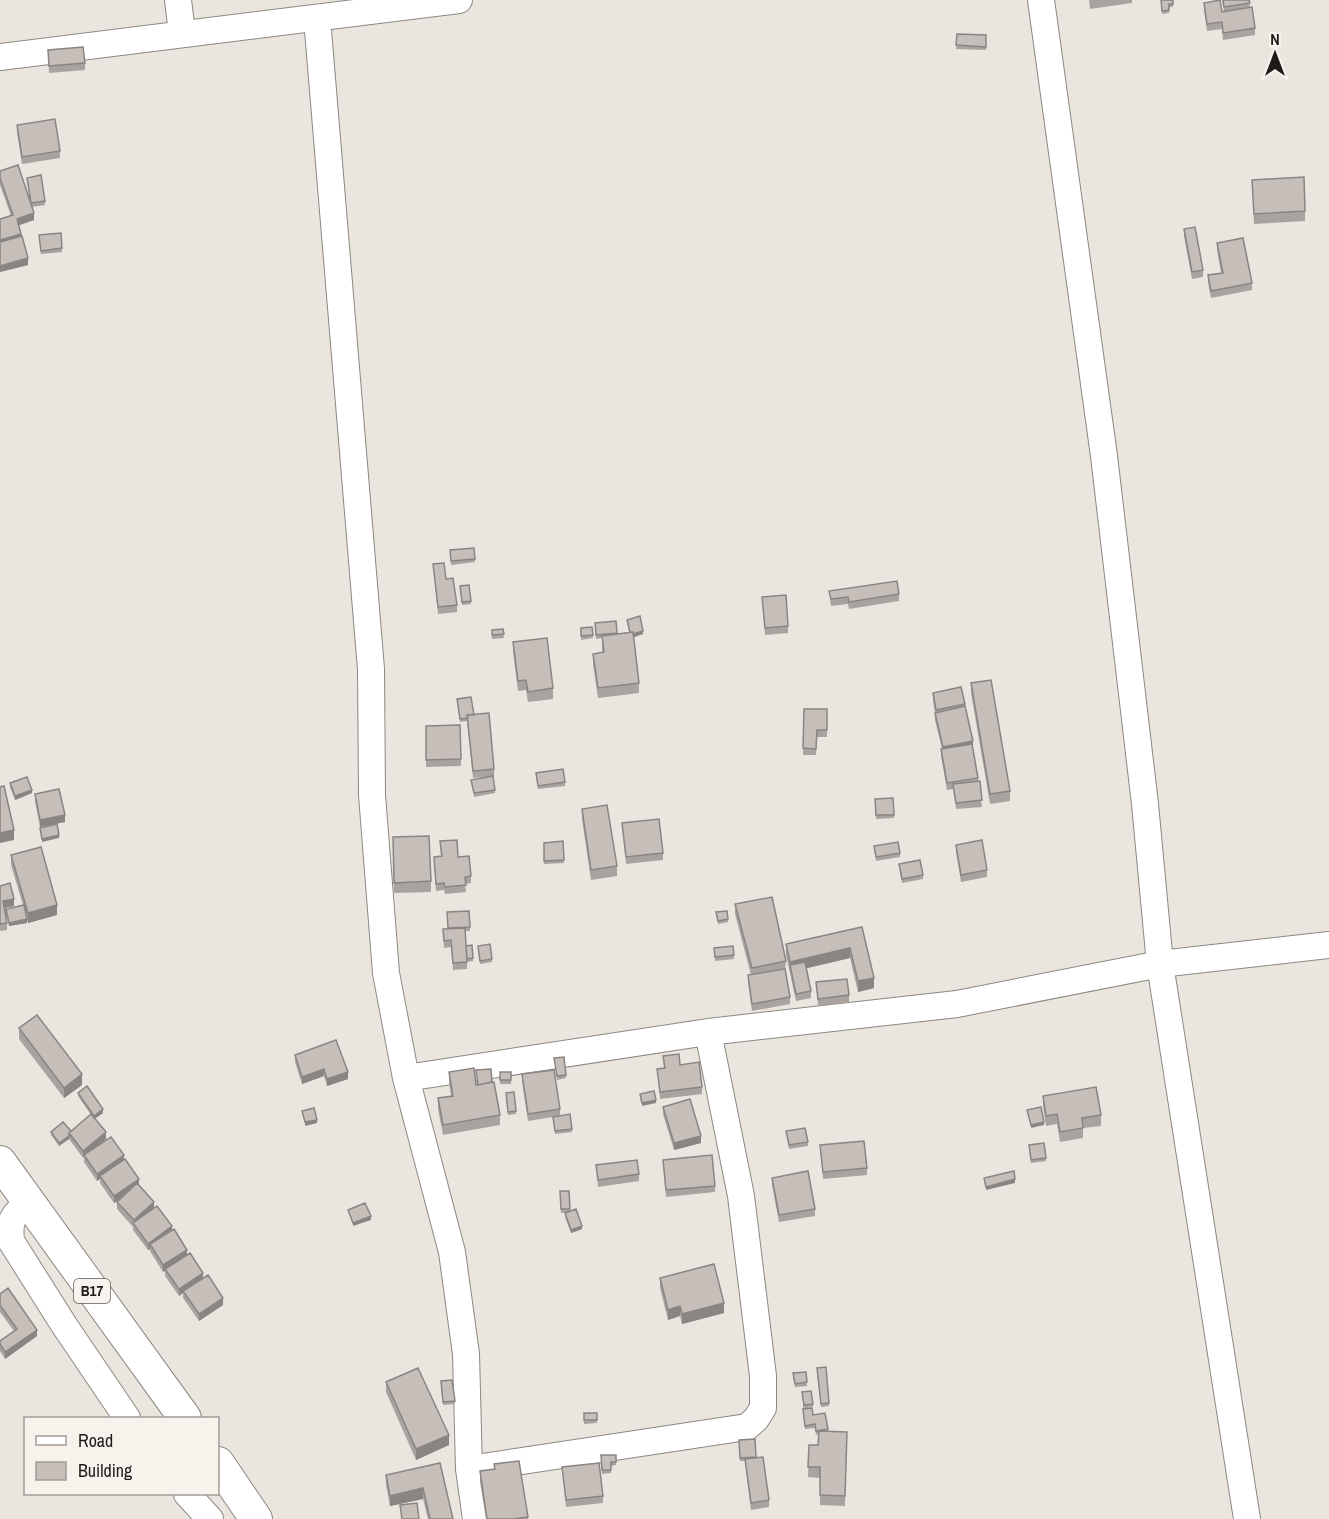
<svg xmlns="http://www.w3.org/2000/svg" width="1329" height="1519" font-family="'Archivo Narrow',sans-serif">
<rect width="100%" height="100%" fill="#ebe5df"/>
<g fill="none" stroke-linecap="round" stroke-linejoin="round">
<g stroke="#8d8782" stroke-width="28">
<path id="minor" d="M178,0L182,33
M1041,0L1104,456L1145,804L1160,964L1247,1519
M317,18L371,669L372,795L386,973L406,1078L452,1252L466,1354L469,1469L476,1519
M0,57L459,0
M406,1078L708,1032L957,1004L1160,964L1329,945
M28,1203C12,1215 9,1221 11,1241L64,1325L127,1418
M469,1469L747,1427L756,1419L763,1408V1376L741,1196L708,1032
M187,1494L210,1519"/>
</g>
<g stroke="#8d8782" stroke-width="34">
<path id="major" d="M0,1162L185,1418
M218,1463L256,1519"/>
</g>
<use href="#minor" stroke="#fff" stroke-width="26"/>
<use href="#major" stroke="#fff" stroke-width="32"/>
</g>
<path fill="#a9a39f" d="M1089,0H1132V3L1090,9Z
M1161,0H1173V7H1169V13L1162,14Z
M1222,0H1249L1250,8L1255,28V35L1223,40L1222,29L1207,31L1204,10V3L1222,12H1224Z
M957,34L986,35V50L956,49Z
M48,50L85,63V70L49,73Z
M17,125L60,151V158L22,164L17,132Z
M0,171L31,203L27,178L45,201V205L32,207L34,220L19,225L28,265L0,272V219L11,216L0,185Z
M1252,180L1305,211V221L1254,224Z
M1184,229L1203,270V277L1192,279L1184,236Z
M61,233L62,252L41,254L39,239Z
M1217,243L1252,283V290L1211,298L1208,282V275L1221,273L1217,250Z
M474,548L475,562L451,565L450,550Z
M433,564L446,579L457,605V612L438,614Z
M460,589L471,601V604L462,605Z
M829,591L899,594V601L849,609L848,604L831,606Z
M762,597L788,626V633L765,635Z
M627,620L643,634L634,637L639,683V693L598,698L593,664V654L602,652V638L596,639L595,623L617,634L629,632Z
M592,627L593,638L581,640V628Z
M503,629L504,638L492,639V630Z
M513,642L553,688V699L528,702L526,690L518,691L513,652Z
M971,683L1010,791V801L990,804L971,693Z
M933,693L965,704L978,778L982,807L956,809L953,789L947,790L941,756L942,749L935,720V713L933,700Z
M457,699L474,715L494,769V776L473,778L467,721L460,722Z
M804,709H827V737H817L816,755H803Z
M426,726L461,759V766L426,767Z
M536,773L565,782V786L538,789Z
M471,780L495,790V793L474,797Z
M10,783L32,793L15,800L10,787Z
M35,794L65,822L40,827L35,801Z
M893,798L894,818L876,819L875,799Z
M582,809L617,866V876L591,880L582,819Z
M622,823L663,853V860L626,864Z
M440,841L458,857L471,876V883L465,884L466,892L445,894L444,890L436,891L434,857L441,856Z
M563,841L564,863L544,864V843Z
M956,845L987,870V877L961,882L956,852Z
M874,846L900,853V857L876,861Z
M393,847L431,881V892L394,893Z
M11,855L57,915L28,923L27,920V923L9,926L6,909L23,905L11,865Z
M899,864L923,875V879L902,883Z
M0,886L14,906L5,908L7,923V930L0,931Z
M735,904L786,961L785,971L790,997V1004L752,1011L748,982V975H751L735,914Z
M469,911L470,931H465L466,946L473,958V961L467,962V969L453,970L451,947L444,948L443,929H448Z
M716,912L728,919V922L718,924Z
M862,927L874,988L858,992L850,958L806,968L811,991V998L796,1001L786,955V944Z
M478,946L492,959V962L480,964Z
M733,946L734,959L715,961L714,948Z
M816,982L849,995V1002L818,1006Z
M19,1028L82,1085L64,1098L19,1039Z
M295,1055L348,1079L327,1086L324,1076L302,1084L295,1062Z
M663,1056L680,1065L702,1087V1094L660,1099L657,1069L664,1068Z
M554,1058L566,1075V1078L557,1080Z
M449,1072L476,1085L492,1082L500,1115V1125L443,1135L438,1109V1098L451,1096L449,1083Z
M500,1072H511V1084H500Z
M522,1074L560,1109V1116L572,1129V1132L555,1134L553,1117L528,1121L522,1081Z
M78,1093L103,1113L95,1119L106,1139L100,1143L124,1160L154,1208L172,1231L187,1255L223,1305L199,1321L183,1298V1293L179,1296L165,1276V1270L163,1272L150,1251V1249L148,1250L133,1230V1227L117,1209V1202L122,1198L114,1203L100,1183V1179L97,1181L84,1162V1157L83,1158L69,1139L59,1146L51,1135V1132L71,1131L91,1115L78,1096Z
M1043,1096L1101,1115V1126L1083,1128V1138L1060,1142L1057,1124L1046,1126L1043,1106Z
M506,1097L516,1111V1114L508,1115Z
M663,1107L701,1143L674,1150L663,1114Z
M786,1131L808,1142V1146L789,1149Z
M820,1145L867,1168V1175L823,1179Z
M1029,1149L1046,1158V1161L1031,1163Z
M663,1160L715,1186V1192L666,1197Z
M596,1165L639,1174V1181L598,1187Z
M772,1178L815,1209V1216L779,1222L772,1185Z
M560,1191H569L570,1211L582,1229L571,1233L565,1217V1213L567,1212L561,1213Z
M660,1278L724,1313L682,1324L680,1316L668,1320L660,1288Z
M0,1294L37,1336L5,1359L0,1351V1341L14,1331L0,1312Z
M817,1371L829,1403V1406L821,1407Z
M806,1372L807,1386L795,1387L793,1377Z
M386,1382L449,1445L416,1460L386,1392Z
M441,1385L455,1401V1404L443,1405Z
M802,1392L813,1404V1407L806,1408L828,1429V1431L847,1432L845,1506L820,1505V1478L808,1477L809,1445H818V1434L816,1435L815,1428L805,1429Z
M584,1413H597V1423L584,1424Z
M739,1440L756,1458L769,1500V1507L751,1510L745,1461H740Z
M601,1455H616V1465L611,1466V1473L602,1474Z
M440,1463L453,1519H428L423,1499L390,1506L386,1485V1475Z
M494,1464L528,1517V1519H486L480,1482V1471L494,1469Z
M562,1467L603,1496V1503L566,1507Z"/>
<path fill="#8a8582" d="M34,213V220L17,226V219Z
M21,234V241L0,247V240Z
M28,258V265L0,272V266Z
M643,631V634L631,638V634Z
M973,741V747L943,754V747Z
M32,790V793L15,800V796Z
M65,815V822L40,827V820Z
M14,830V840L0,843V833Z
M59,835V838L42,842V839Z
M14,899V906L3,908V901Z
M57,905V915L28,923V913Z
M27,919V923L9,926V923Z
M850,948V958L791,972L790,965V972V962Z
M874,978V988L858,992V981Z
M324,1069V1076L302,1084V1077Z
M348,1072V1079L327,1086V1079Z
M82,1074V1085L64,1098V1088Z
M656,1100V1103L642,1106V1103Z
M103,1109V1113L94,1119V1116Z
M317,1120V1123L305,1126V1122Z
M1044,1122V1125L1031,1128V1125Z
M106,1132V1139L85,1156L84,1155L83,1158V1151Z
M69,1136V1139L59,1146V1143Z
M701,1136V1143L674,1150V1143Z
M124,1155V1162L100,1176V1179L97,1181V1174Z
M139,1179V1186L114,1203V1196Z
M1015,1179V1183L986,1190V1187Z
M154,1202V1209L134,1224V1220Z
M371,1216V1220L353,1226V1223Z
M172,1226V1233L150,1244V1249L148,1250V1244Z
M582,1226V1229L571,1233V1230Z
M187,1250V1257L163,1272V1265Z
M203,1273V1280L183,1291V1293L179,1296V1289Z
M223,1298V1305L199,1321V1314Z
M724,1303V1313L682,1324V1314Z
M680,1306V1316L668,1320V1310Z
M37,1330V1336L5,1359V1352Z
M449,1435V1445L416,1460V1449Z
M423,1488V1499L390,1506V1496Z"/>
<path fill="#c5beb9" stroke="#8a8582" stroke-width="1.5" d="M1161,0H1173V4H1169V10L1162,11Z
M1220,0L1222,12L1252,7L1255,28L1223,33L1222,22L1207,24L1204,3Z
M1223,0H1249L1250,3L1224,7Z
M957,34L986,35V47L956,45Z
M83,47L85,63L49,66L48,50Z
M55,119L60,151L22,157L17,125Z
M18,165L34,213L17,219L21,234L0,240V219L13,215L0,178V171Z
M41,175L45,201L31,203L27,178Z
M1304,177L1305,211L1254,214L1252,180Z
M1195,227L1203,270L1192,272L1184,229Z
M61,233L62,248L41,251L39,235Z
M22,236L28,258L0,266V242Z
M1243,238L1252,283L1211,291L1208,275L1223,273L1217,243Z
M474,548L475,559L451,561L450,550Z
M444,563L446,579L453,578L457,605L438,607L433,564Z
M897,581L899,594L849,602L848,597L831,599L829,591Z
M469,585L471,601L462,602L460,586Z
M786,595L788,626L765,628L762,597Z
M640,616L643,631L633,634V632H630L627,620Z
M616,621L617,633L596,635L595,623Z
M592,627L593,635L581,636V628Z
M503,629L504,634L492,635V630Z
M633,632L639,683L598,688L593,654L604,652L602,636Z
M547,638L553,688L528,692L526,680L518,681L513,642Z
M991,680L1010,791L990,794L971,683Z
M961,687L965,704L936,710L933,693Z
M471,697L474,715H467L468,718L460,719L457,699Z
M965,706L973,741L943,747L935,713Z
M804,709H827V730H817L816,749L803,748Z
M489,713L494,769L473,771L467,715Z
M460,725L461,759L426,760V726Z
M972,744L978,778L947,783L941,749Z
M563,769L565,782L538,786L536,773Z
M493,776L495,790L474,793L471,780Z
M27,777L32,790L15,796L10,783Z
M980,781L982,800L956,803L953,784Z
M4,786L14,830L0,833V787Z
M59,789L65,815L40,820L35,794Z
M893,798L894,815H876L875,799Z
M607,805L617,866L591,870L582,809Z
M659,819L663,853L626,857L622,823Z
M57,824L59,835L42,839L40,828Z
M429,836L431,881L394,883L393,837Z
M457,840L458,857L469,856L471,876L465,877L466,885L445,887L444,883L436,884L434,857L442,856L440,841Z
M982,840L987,870L961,875L956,845Z
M563,841L564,860L544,861V843Z
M898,842L900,853L876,857L874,846Z
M41,847L57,905L28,913L11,855Z
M920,860L923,875L902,879L899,864Z
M10,883L14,899L3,901L7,923L0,924V886Z
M772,897L786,961L752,968L735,904Z
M24,905L27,919L9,923L6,909Z
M469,911L470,927L448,928L447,912Z
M727,911L728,919L718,921L716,912Z
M862,927L874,978L858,981L850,948L790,962L786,944Z
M465,928L467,962L453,963L451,940L444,941L443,929Z
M490,944L492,959L480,961L478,946Z
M472,945L473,958L467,959L466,946Z
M733,946L734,955L715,957L714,948Z
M805,962L811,991L796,994L790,965Z
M785,969L790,997L752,1004L748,975Z
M847,979L849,995L818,999L816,982Z
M37,1015L82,1074L64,1088L19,1028Z
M336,1040L348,1072L327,1079L324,1069L302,1077L295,1055Z
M679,1054L680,1065L699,1062L702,1087L660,1092L657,1069L665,1068L663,1056Z
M564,1057L566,1075L557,1076L554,1058Z
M474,1068L476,1085L494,1082L500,1115L443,1125L438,1098L453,1096L449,1072Z
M491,1069L492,1082L478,1085L476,1070Z
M554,1070L560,1109L528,1114L522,1074Z
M500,1072H511V1080H500Z
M87,1086L103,1109L94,1116L78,1093Z
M1096,1087L1101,1115L1082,1118L1083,1128L1060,1132L1057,1114L1046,1116L1043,1096Z
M654,1091L656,1100L642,1103L640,1094Z
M514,1092L516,1111L508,1112L506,1093Z
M690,1099L701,1136L674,1143L663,1107Z
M1041,1107L1044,1122L1031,1125L1027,1110Z
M314,1108L317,1120L305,1122L302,1111Z
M91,1114L106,1132L83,1151L69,1133Z
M570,1114L572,1129L555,1131L553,1117Z
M63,1122L71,1131L69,1133V1136L59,1143L51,1132Z
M805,1128L808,1142L789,1145L786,1131Z
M111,1137L124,1155L97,1174L84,1155Z
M864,1141L867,1168L823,1172L820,1145Z
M1044,1143L1046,1158L1031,1160L1029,1145Z
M712,1155L715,1186L666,1190L663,1160Z
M125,1159L139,1179L114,1196L100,1176Z
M637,1160L639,1174L598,1180L596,1165Z
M808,1171L815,1209L779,1215L772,1178Z
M1014,1171L1015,1179L986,1187L984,1178Z
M137,1183L154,1202L134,1220L117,1202Z
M560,1191H569L570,1209H561Z
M365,1203L371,1216L353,1223L348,1210Z
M157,1206L172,1226L148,1244L133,1223Z
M576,1209L582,1226L571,1230L565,1213Z
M174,1229L187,1250L163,1265L150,1244Z
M190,1253L203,1273L179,1289L165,1269Z
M714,1264L724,1303L682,1314L680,1306L668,1310L660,1278Z
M208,1275L223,1298L199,1314L183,1291Z
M8,1288L37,1330L5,1352L0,1344V1341L17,1329L0,1305V1294Z
M826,1367L829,1403L821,1404L817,1368Z
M418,1368L449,1435L416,1449L386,1382Z
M806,1372L807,1382L795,1384L793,1373Z
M452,1380L455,1401L443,1402L441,1381Z
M811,1391L813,1404L804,1405L802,1392Z
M812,1408L813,1415L825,1413L828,1429L816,1431L815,1424L805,1426L803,1409Z
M584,1413H597V1420H584Z
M819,1431L847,1432L845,1496L820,1495V1467H808L809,1445H818Z
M755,1439L756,1457L740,1458L739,1440Z
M601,1455H616V1462H611V1470H602Z
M763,1457L769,1500L751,1503L745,1459Z
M519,1461L528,1517L513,1519H487L480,1471L495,1469L494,1464Z
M440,1463L453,1519H430L423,1488L390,1496L386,1475Z
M599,1463L603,1496L566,1500L562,1467Z
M417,1503L419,1519H402L400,1505Z"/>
<g text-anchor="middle" stroke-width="4.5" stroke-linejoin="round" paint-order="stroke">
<rect fill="#f8f2ed" stroke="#5f5c59" stroke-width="1.5" x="74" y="1279" width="36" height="24" rx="4.5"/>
<g font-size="15" font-weight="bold" fill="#1d1b19">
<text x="92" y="1296">B17</text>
</g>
</g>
<rect x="24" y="1417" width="195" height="78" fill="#f8f2ed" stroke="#a09c98" stroke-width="1.5"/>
<rect x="36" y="1436" width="30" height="9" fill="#ffffff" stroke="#a09c98" stroke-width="1.5"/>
<text x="78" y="1447" font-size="18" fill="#1d1b19">Road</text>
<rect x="36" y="1462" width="30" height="18" fill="#c5beb9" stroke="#a09c98" stroke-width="1.5"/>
<text x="78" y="1477" font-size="18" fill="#1d1b19">Building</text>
<g transform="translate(1275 54)" stroke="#f8f2ed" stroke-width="4.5" paint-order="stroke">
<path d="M0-4.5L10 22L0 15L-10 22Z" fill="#1d1b19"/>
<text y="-9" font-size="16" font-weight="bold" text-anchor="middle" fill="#1d1b19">N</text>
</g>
</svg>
